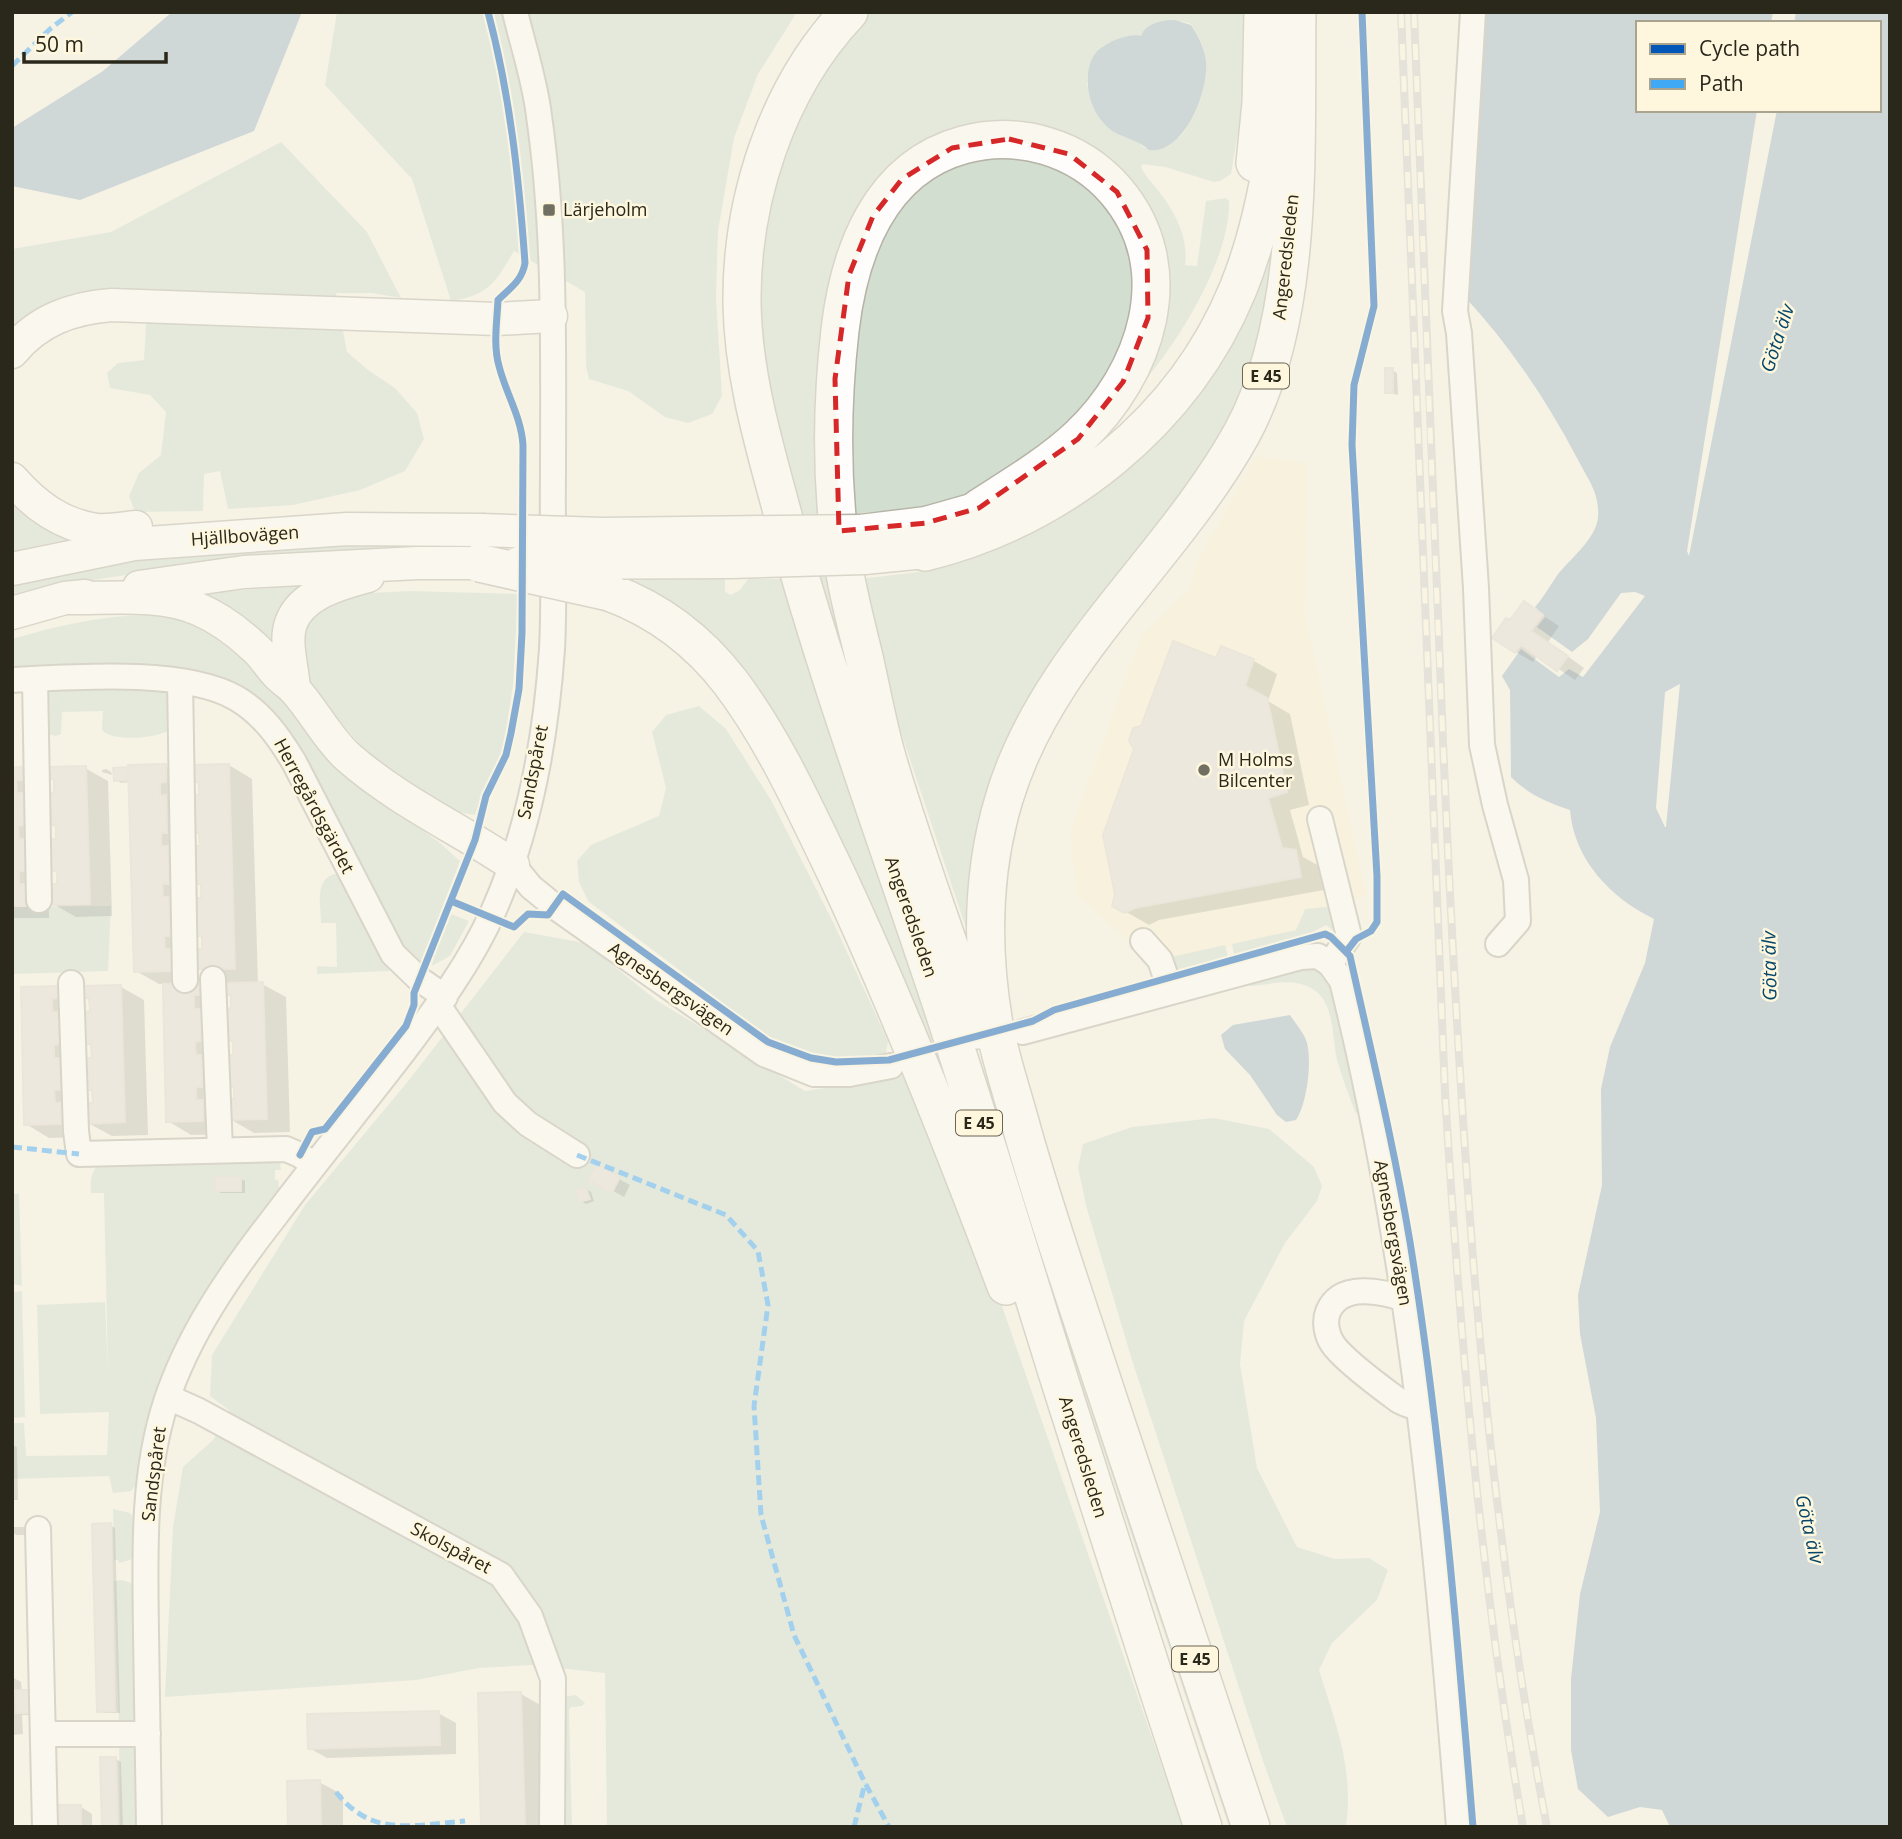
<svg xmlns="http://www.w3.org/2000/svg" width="1902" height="1839" font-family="'Open Sans',sans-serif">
<rect width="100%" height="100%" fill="#f6f3e5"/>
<path fill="#f8f0d4" d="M1256,457L1307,463L1305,614L1366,896L1301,913L1304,928L1159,965L1121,934L1077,894L1070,832L1141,637L1190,588L1196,565Z"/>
<path fill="#d1ded0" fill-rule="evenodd" d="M337,12H797L758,74L734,138L718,231L716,298L722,396L712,414L688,423L665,417L628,391L589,379L586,366L585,292L514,251C496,282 488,296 451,301L412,179L325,85Z
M868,12H1252L1245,108L1239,126L1231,174L1220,181L1214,182L1165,167L1143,164L1141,166C1144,175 1151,181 1157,189C1174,210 1189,237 1185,265L1197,266L1206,201L1226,198L1229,201C1231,260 1173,352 1133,394L1159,330L1096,155L907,157L822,415L937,938L1236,1827H1229L913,882L781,458L758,334L765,209L798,113L842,41ZM1181,21L1191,24C1198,35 1204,48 1206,60C1208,76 1191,130 1178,138C1169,143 1155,145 1145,148L1134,139L1120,135L1096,112L1087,84L1103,46L1129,36H1141Z
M281,142L367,232L401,298L372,293H336L347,352L368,370L395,388L417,413L424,439L405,471L360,490L293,505L228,509L220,471L204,474L203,511L135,512L129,496L139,473L161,455L166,412L150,395L110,388L107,373L118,363L144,360L147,308L12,342V249L111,232Z
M1002,155L1053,164L1097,195L1123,232L1134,269L1132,315L1121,353L1075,426L973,493L919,508L849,514L846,447L860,281L901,201L941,169Z
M1277,241L1254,360L1226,426L1157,530L1098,601L968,925H965L878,663L859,579C891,575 923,573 954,564C1030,541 1102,500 1157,441C1170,428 1186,413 1195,397C1223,348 1245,294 1270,243Z
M12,493L75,538L12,551Z
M459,542V548C310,559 158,562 12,596V582L135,558L267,544Z
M695,577L725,578V592L731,595L740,590L748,579H782L852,801L1005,1251L788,758L628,581Z
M304,585L280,658L196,594Z
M409,591L518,594L513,685L506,732L501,755L486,784L475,815L456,812L439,804L371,757L325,704L311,686L302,669L300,632L312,611L352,594Z
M148,615L193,622L225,637L361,786L440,843L460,861L421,963H418L404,951L257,702L12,672V639C57,626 102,615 148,615Z
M163,687L170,694V729C158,739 112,742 102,730L103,711L62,712L61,734L56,736L47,734L45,692L51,688Z
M699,706L726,729L771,800L834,924L888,1041L886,1053L837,1063L811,1061L760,1031L588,901L579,882L577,861L591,845L659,816L666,788L652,732L666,715Z
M334,874H339L390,966L389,971L317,974V966L337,967L336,923H321C321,907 314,880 334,874Z
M111,906L108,971L12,974V907Z
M1326,907L1330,908L1338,928L1335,932L1326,925L1311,933L1234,955L1232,944L1296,930L1305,909Z
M451,914L469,921L450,956L432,966L434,956Z
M524,932L585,943L656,1000L805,1091L921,1073L1183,1827H607L605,1673L531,1665L479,1668L416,1680L165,1697L173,1527L183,1467L213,1440L230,1411L210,1396L212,1355L305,1205L409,1080Z
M1225,945L1228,957L1175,970L1171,957Z
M1308,969L1323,973L1331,982L1361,1108L1359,1115L1355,1112C1349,1095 1342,1078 1337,1060C1331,1034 1336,995 1304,985C1287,979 1267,985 1250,986L1245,981L1282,971Z
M1214,1118L1269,1129L1314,1167L1322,1186L1317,1201L1285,1243L1244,1321L1240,1364L1257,1468L1297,1547L1335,1559L1369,1558L1388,1570L1377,1600L1332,1643L1319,1670C1336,1725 1354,1768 1346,1827H1287L1264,1764L1131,1357L1087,1209L1078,1168L1083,1144L1132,1127Z
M102,1161H277L280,1163L281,1170H275V1180H278L280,1192L265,1211L138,1483L131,1491L113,1493L109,1476L12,1479V1423H24L26,1456L107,1455L109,1412L40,1414L37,1305L105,1302L108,1370L104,1193H91C90,1178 91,1171 102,1161Z
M12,1194H19L22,1286L12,1284Z
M22,1291L25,1417L12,1418V1296L14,1292Z
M113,1509L130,1513L136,1522L135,1552L130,1560L119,1563L118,1560H114Z
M122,1580L134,1584L136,1720L132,1724L119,1726L114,1581Z
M576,1695L585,1703L582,1706L571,1707L569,1710L572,1827H562L563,1697Z
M119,1741L136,1744L141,1827H120Z"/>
<path fill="#a0b8c6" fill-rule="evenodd" d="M172,12H302L254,131L80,200L12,186V128L103,71Z
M1482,12H1773L1771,23H1638V110H1757L1687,551L1689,556L1777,110H1879V23H1794L1796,12H1890V1827H1670L1662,1810L1640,1807L1608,1817L1578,1789L1571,1750V1679L1580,1594L1600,1512L1596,1418L1580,1334L1578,1295L1602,1185L1601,1089L1610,1047L1645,963L1654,919C1611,898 1574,860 1570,810C1546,802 1528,794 1511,777L1510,690L1502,676L1521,649L1559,677L1569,669L1583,677L1645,596L1635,592L1621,593L1588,639L1572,652L1537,627L1545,617L1535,607C1543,598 1549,587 1556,577C1569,559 1596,540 1598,517C1600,493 1587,478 1577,458C1546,399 1510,346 1465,297ZM1680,684L1666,827H1665L1656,808L1665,692Z
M1175,20L1191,25C1198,35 1204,48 1206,60C1209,90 1185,154 1149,150C1140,142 1132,140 1120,135C1099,126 1086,100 1088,77C1088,67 1092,54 1101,48C1110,41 1130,33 1141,36C1146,23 1162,20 1175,20Z
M1290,1015C1295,1023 1305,1034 1307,1043C1312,1062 1307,1104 1296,1120L1286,1122L1277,1115L1250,1075L1225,1049L1221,1035L1233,1025Z"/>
<path fill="#0003" d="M1392,370L1397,373L1398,395L1387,392Z
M1524,603L1559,626L1548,642L1584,668L1575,680L1538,655L1533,662L1516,652L1511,622Z
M1222,648L1254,661L1277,674L1268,701L1290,714L1309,805L1290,810L1303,857L1319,866L1324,890L1159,920L1149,925L1114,905L1143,728L1217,660Z
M229,765L252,779L258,984H262L286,997L290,1132L254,1133L230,1119L236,1101V1089L229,1086L235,1056V1043L228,1040L233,998L226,994V982H221L198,968L204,950V939L197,935L203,887L196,883L201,835L195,832L200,785L194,781Z
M165,766L188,779L194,985H199L222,998L226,1134L191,1135L168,1121L164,984H159L136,971L131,782L121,783L116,780L126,769L130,772Z
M85,768L108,781L112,916L76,917L53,904L59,886V874L52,870L58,841L57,828L51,824L56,794V782L49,778Z
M12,769H22L45,783L49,918H12Z
M106,769L111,772L112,775L102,772V770Z
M121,987L144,1000L148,1135L112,1136L88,1123L95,1105L94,1093L88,1089L93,1060V1047L86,1043L91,1001L84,997Z
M57,988L81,1002L84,1137L49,1138L26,1124L23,989Z
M597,1167L630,1185L624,1197L591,1179Z
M240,1178L245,1181V1193H221L216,1190Z
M586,1189L591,1192L594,1201L586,1204L581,1201Z
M12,1445L17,1447L18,1500H12Z
M110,1525L115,1528L120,1713H103L98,1711Z
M12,1527H25L30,1530V1535H17L12,1533Z
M12,1677L21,1682L22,1692L34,1694V1715H22L23,1734L12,1735Z
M521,1694L556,1714L559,1827H483Z
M438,1713L456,1723V1754L327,1758L309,1748Z
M116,1759L121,1762L123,1827H104Z
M319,1782L343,1795V1827H290Z
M81,1807L92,1814V1827H55Z"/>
<path fill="#e3dbd2" stroke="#ded6cd" stroke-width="2" d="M1385,368H1393V393H1385Z
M1524,601L1543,615L1531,631L1568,656L1557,671L1521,645L1515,653L1492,638L1506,618L1510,620Z
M1173,641L1216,658L1221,646L1254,659L1245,686L1267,698L1287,792L1268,798L1282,848L1296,850L1301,877L1135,908L1124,913L1112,906L1115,894L1103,835L1134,749L1129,741L1133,728L1141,726Z
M166,764V782L160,783V796L166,795L167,833H161V846H168L169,884H162L163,897H169L170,936H164L165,949H171L172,971L134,972L128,765Z
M229,764L235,969H196V949H202V936H196L195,898H201V884H194L193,846H200L199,833H193L192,795H199V782H192V765Z
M86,766L90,904L51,905V884H57V871H51L50,839H56V825H49L48,793H54V779H47V767Z
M22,767L23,780H16L17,793H23L24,825L18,826L19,839H25V871H19V884H25L26,906H12V768Z
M127,767V780L114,781L113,768Z
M263,982L267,1119L228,1120V1100L234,1099V1087H228L227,1055H233V1040L226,1041L225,1009L231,1008V995H224V983Z
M199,983L200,995H194V1009H201V1041L195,1042L196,1055H202V1087H196V1100H203V1121L166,1122L163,984Z
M121,985L125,1122L87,1124L86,1103H93L92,1090H86L85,1058H92L91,1044H84V1012L90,1011L89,998H83L82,986Z
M58,986V998L52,999V1012H59L60,1044L54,1045V1058H60L61,1090H54L55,1103H61V1124L24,1125L21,987Z
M597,1164L620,1177L612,1193L588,1180Z
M215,1177H241V1191H215Z
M586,1188L590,1199L579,1202L576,1191Z
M111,1523L115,1711L97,1712L92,1524Z
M15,1690H29L30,1713H16Z
M521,1692L525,1827H481L478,1693Z
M439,1711L440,1745L308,1749L307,1714Z
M100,1757H116L118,1827H102Z
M320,1780L321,1827H288L287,1781Z
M53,1805H81V1827H54Z"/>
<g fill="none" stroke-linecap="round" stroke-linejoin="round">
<g stroke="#b5b2a6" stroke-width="28">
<path id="minor" d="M1473,12L1455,311L1459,333L1476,588L1482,745L1495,805L1516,880L1518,921L1498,944
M35,679L39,900
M12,680C73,677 184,668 236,698C262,713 279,737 294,762L393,954L419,979L445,997
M180,681L185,980
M1320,819L1349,936L1330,964
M513,865L531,887L558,909L764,1054L814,1074H849L891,1066
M1143,941L1160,960L1171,992
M213,979L220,1150
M71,983L76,1131L79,1154L286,1149L300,1155L314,1165
M438,1005L505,1103L528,1124L577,1155
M1023,1032L1301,957L1318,956L1330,964L1342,981C1411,1258 1437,1543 1459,1827
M1405,1299C1381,1291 1340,1282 1328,1312C1324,1322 1327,1335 1332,1343C1342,1359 1383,1389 1398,1400C1404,1404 1412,1406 1419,1408
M168,1397L199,1411L501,1575L530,1616L553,1679L552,1827
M38,1529L45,1827
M44,1734H148
M149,1827C148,1762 147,1698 146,1633C145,1556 142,1476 166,1402C188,1335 230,1274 273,1219C316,1162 361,1107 404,1051C437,1007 470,963 493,912C529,832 546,736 552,649C555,591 552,532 553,474C553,355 556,234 539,116C535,81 523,46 515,12"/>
</g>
<g stroke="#b5b2a6" stroke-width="35">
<path id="major" d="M12,352C38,320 72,308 112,305L497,319L551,316
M12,479C35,505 61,525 97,530C109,531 124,528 136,527
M860,531L926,523L979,508
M864,558L925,552
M12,569L134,544L347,529L481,530
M139,587L244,572L417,563H479
M65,598C107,599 158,592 198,609C217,617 239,633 255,648C264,656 270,667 279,676C284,681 291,685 295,690C314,711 327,738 348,757C398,801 458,828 513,865
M12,613L65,598L85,596
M294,689C293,669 284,642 291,623C302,593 342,583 368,576"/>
</g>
<g stroke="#b5b2a6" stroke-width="40">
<path id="highway" d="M849,12C777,88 741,200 742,303C743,377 765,448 784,519C829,686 890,848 944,1012C985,1137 1023,1263 1062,1388C1108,1535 1155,1681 1203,1827
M1255,163L1261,103L1263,12
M925,552C1062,518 1184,421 1238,289C1258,240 1269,187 1276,135
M609,592C658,610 699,641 731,683C774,740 805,809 836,873C899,1008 954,1147 1006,1286
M978,1030C948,941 915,852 888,761C878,727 872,692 864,657C855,620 845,583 840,544C831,474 832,401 840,330C849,253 879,168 963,145C1018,130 1078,147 1116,191C1182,269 1146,374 1079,437C1049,465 1013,486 979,508
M1251,1827C1202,1679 1152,1531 1103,1383C1076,1300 1047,1217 1023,1133C1014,1099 1002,1064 995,1030C981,952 981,875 1004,799C1046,657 1172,560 1242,433C1306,315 1295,144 1297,12"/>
</g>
<use href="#minor" stroke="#fefdfb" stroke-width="24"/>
<use href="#major" stroke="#fefdfb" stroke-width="32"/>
<use href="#highway" stroke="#fefdfb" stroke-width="37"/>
<g stroke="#cfceca" stroke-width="8">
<path id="rail" d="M1401,12L1445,1093C1460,1339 1481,1583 1523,1827
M1414,12C1425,293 1435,573 1448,853C1464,1180 1485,1505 1547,1827"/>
</g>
<use href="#rail" stroke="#fef7dd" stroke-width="5" stroke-dasharray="16" stroke-linecap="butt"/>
<g stroke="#b5b2a6" stroke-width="35" stroke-linecap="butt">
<path id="major-bridge" d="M481,530L603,534L860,531
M519,563L730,562L864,558"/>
</g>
<g stroke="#b5b2a6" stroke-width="40" stroke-linecap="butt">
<path id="highway-bridge" d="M479,563L609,592"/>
</g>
<use href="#major-bridge" stroke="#fefdfb" stroke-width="32"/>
<use href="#highway-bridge" stroke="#fefdfb" stroke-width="37"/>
<path stroke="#3fa9f5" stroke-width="5" stroke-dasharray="10 5" stroke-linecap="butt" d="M12,66L50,29L72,12
M12,1147L79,1154
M577,1155L726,1215L758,1251L768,1305L754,1406L761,1515L794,1635L865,1783L889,1827
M336,1792C372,1838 413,1825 465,1821
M854,1827L865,1783"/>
<g stroke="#fef7dd" stroke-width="11">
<path id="cycleway" d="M451,901L514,927L528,914L548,915L563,894L768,1042L811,1058L836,1062L889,1060L1033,1021L1054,1010L1325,934L1331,937L1350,956C1371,1051 1394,1146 1410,1242C1441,1435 1457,1631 1473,1827
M1346,952L1356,939L1371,931L1377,922V876L1352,445L1354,385L1374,306L1362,12
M300,1155L312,1132L325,1129L406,1026L414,1005V993L475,840L486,796L506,755L511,733L519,689L522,633L523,445C521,416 506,394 499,366C493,345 497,322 498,300C510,288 522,281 525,263C519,179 510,94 488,12"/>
</g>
<use href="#cycleway" stroke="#0057b8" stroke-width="7"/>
</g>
<path d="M0 0H1902V1839H0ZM1009,139L1069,154L1117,192L1147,250L1148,318L1123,382L1078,439L979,508L926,523L839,531L835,379L849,275L873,216L902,179L952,148Z" fill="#f6f3e5" fill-opacity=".55" fill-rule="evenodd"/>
<path fill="none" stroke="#d62828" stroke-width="5" stroke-dasharray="14 9" stroke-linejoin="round" d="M1009,139L1069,154L1117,192L1147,250L1148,318L1123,382L1078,439L979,508L926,523L839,531L835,379L849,275L873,216L902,179L952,148Z"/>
<g fill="#716e62" stroke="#fef7dd" stroke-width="2.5">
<rect x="542" y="203" width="14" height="14" rx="3.5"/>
<circle cx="1204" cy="770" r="7"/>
</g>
<g text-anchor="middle" stroke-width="5" stroke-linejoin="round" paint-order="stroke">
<g fill="#fef7dd" stroke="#6a6555" stroke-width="2">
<rect x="1243" y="363.5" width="46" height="25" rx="5"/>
<rect x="956" y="1110.5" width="46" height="25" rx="5"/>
<rect x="1172" y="1646.5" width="46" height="25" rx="5"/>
</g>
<g font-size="16" font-weight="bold" fill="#2a271b">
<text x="1266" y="382">E 45</text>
<text x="979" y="1129">E 45</text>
<text x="1195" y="1665">E 45</text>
</g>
<g font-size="18" fill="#2a271b" stroke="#fef7dd" text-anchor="start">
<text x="563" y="216">Lärjeholm</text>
<text x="1218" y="766">M Holms<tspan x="1218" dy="21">Bilcenter</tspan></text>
</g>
<g font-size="18" fill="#2a271b" stroke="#fef7dd">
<text transform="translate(1286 257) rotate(-84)" y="6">Angeredsleden</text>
<text transform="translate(245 536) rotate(-4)" y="6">Hjällbovägen</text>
<text transform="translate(533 772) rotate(-79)" y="6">Sandspåret</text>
<text transform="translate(314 806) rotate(62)" y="6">Herregårdsgärdet</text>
<text transform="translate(911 917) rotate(71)" y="6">Angeredsleden</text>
<text transform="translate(671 989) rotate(35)" y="6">Agnesbergsvägen</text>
<text transform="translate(1393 1233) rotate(80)" y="6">Agnesbergsvägen</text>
<text transform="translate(1083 1457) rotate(73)" y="6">Angeredsleden</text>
<text transform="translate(154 1474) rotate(-83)" y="6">Sandspåret</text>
<text transform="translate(451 1548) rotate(28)" y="6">Skolspåret</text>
</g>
<g font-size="19" font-style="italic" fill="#05466a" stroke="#fef7dd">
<text transform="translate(1777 338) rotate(-72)" y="7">Göta älv</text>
<text transform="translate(1769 966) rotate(-91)" y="7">Göta älv</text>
<text transform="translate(1810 1529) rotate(77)" y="7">Göta älv</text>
</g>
</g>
<rect width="1902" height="1839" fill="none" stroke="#2a271b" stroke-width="28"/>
<rect x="1636" y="21" width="245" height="91" fill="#fef7dd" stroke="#a9a48f" stroke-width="2"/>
<rect x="1650" y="44" width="35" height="10" fill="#0057b8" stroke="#a9a48f" stroke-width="2"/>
<text x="1699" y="56" font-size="21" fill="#2a271b">Cycle path</text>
<rect x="1650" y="79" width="35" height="10" fill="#3fa9f5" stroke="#a9a48f" stroke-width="2"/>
<text x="1699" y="91" font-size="21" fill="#2a271b">Path</text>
<path d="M24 52v10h142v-10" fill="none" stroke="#2a271b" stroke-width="3.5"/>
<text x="35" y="52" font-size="21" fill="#2a271b" stroke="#fef7dd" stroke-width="5" paint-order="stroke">50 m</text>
</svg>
